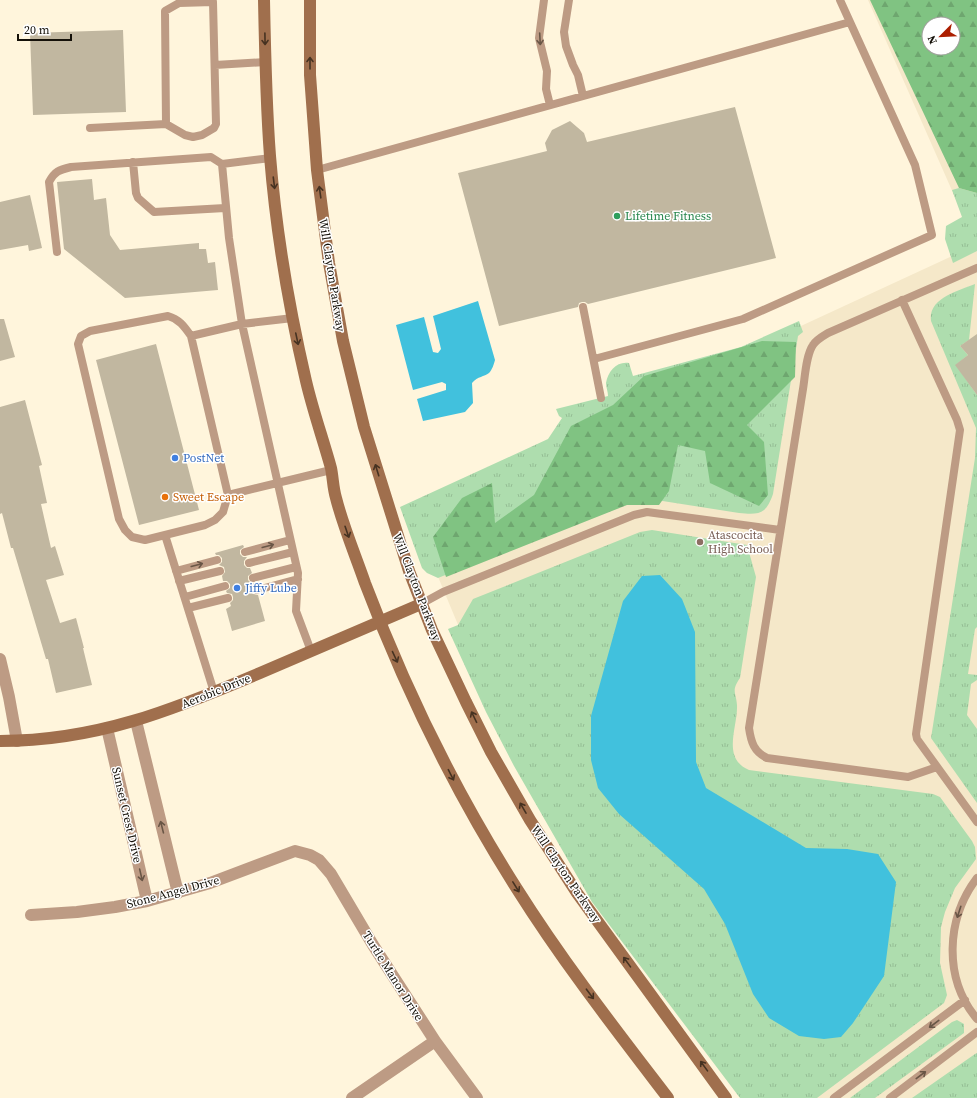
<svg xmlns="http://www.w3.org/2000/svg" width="977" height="1098" font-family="'Source Serif 4',serif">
<defs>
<pattern id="grass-tufts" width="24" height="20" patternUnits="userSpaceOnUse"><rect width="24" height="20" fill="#aeddae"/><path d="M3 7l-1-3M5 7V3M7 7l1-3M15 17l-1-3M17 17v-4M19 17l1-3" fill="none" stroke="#95bd94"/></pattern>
<pattern id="forest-firs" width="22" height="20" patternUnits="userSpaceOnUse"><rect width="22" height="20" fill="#80c382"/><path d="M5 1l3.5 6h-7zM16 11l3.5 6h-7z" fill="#6ea66f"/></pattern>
</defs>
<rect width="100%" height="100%" fill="#fff5dc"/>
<path fill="#f5e8c9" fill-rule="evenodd" d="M868,0H977V1098H760L466,644L409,507L976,245ZM929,24H953V48H929Z"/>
<path fill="url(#grass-tufts)" d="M959,188L977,193V251L953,263L945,239L946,226L962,217L952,190Z
M975,284L969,340L960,346L968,355L956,365L977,395V627L975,629L968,674L977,675V680L971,684L967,715L977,729V803L931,738L975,458L976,428L931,321C928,298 958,291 975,284Z
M799,321L803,332L798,336L773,494C766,514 760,515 739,513L637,497L438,578L427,573L422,568L400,507L548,439L562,418L559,416L556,409L608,396C608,392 606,387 606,383C608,371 617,361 629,363L633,376L741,347Z
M652,530L747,545L756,577L740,678C731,691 736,692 737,705C738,727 721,758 749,770L933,794L940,797L972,841L975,847L976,859L955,888L945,912L941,927L940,963L947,995L944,1003L817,1098H740L592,902L514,766L486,712L448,629L458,625L473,599L640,532Z
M957,1020L964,1024V1033L875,1098H850L952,1022Z
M977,1053V1098H912L975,1054Z"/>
<path fill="url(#forest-firs)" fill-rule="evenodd" d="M870,0H977V193L959,188ZM929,24H953V48H929Z
M762,341L796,342L795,377L747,425L764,442L768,495L759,506L710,483L705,451L678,445L669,491L659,505H627L446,577L433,537L462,498L492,483L495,523L534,495L571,426L613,405L644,376Z"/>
<path fill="#41c1dd" d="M478,301L495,360C494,364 492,370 489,373C484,377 478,376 472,383L473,403L465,412L423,421L417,399L446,390V384L442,382L413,390L396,325L424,317L433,352L438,353L441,349L433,316Z
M660,575L682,599L695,632L696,762L706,788L806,848L847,849L878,854L896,882L884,976L853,1023L841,1037L824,1039L799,1036L769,1018L753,994L725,924L704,889L619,814L598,788L591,760V716L623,601L642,576Z"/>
<path fill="#c1b7a0" d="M123,30L126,112L33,115L30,33Z
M735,107L776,258L588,304L585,302H582L579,303L578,307L499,326L458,173L547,151L545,143L552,130L570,121L584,133L587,142Z
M92,179L94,200L106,198L110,235L120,250L199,243V249H206L208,263L215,262L218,290L125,298L64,249L57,182Z
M30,195L42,248L29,251L28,245L0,250V202Z
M0,319H4L15,357L0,361Z
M977,334V395L955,365L968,355L960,346Z
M156,344L199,510L139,525L96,360Z
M25,400L42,465L39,466L47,503L41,504L51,548L55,546L64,575L46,580L60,623L76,618L84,648H83L92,685L56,693L48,659H46L13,548H11L2,513L0,514V407Z
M243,545L244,547L240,550V554L243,557H247L244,561V565L247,568H250L252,573L248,576V580L251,583H255V585L252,588V592L253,594L258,595L265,621L232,631L226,609L231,606L230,603L233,600V597L232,594L227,593L226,591L230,588V584L227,581H223L222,576L225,572L224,567L219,565L222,562V558L219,555H216L215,553Z"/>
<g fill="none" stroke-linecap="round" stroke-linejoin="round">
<path stroke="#bd9b84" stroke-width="8" d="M544,0L539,38L547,71L546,89L550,105
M569,0L564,32L566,46L573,65L578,75L583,96
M215,65L265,62
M90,128L166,124L185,135L193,137L202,135L214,128L216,124L213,2L179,3L165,11L166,124
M133,162L136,193L138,198L154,212L225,208
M222,164L271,158
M317,170L850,22
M57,252L49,182C55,171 59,170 71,167L211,157L222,164L229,238L242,324L298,573L296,611L311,651
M902,300L957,420L960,430L916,734L917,739L977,822
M583,307L601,398
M293,318L242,324L191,336C184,326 179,319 168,316L90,331L81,336L78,344L119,519L125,530L132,537L145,540L205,525L215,520L223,512L228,495L331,470
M191,336L228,495
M594,359L743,319L932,235L915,165L840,0
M165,535L214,692
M245,552L290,540
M249,563L293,552
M176,571L217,560
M253,578L296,567
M179,581L220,571
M257,590L298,579
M185,597L225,586
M421,604L443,592L634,515L647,512L780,530
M188,608L228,598
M937,767L908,777L767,758C754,752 751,742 749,728L803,389C805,377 806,355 813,345C816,340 823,336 828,333L977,268
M977,878C946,919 943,978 977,1019
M834,1098L965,1000
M890,1098L977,1032"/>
<path stroke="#bd9b84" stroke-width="12" d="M0,659L9,697L17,741
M136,721L178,893
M107,728L147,901
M31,915L77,912L115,907L147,901L210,883L295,851L310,855L319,860L331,874L373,945L435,1041L477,1098
M352,1098L435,1041"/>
<path stroke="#a06f4d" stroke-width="12" d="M264,0C265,52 266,104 270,156C276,231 289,308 306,381C313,411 323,439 331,468C333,478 333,488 336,498C343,526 355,554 365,583C405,689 456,793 517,889C563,962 616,1030 668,1098
M310,0V75L317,170L329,263L343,341L364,427L409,571L432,630L466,702L491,752L530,820L577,893L726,1098
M0,741C96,741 173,710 260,673C314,650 367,627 421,604"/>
</g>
<defs><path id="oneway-shaft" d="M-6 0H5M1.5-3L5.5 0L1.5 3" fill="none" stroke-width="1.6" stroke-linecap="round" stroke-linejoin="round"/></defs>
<g stroke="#463221">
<use href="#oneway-shaft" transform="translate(265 39) rotate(89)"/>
<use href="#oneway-shaft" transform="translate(310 63) rotate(-90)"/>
<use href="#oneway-shaft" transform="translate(274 183) rotate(83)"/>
<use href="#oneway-shaft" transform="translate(320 192) rotate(-98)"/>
<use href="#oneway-shaft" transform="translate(297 339) rotate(78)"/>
<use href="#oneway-shaft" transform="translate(377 470) rotate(-107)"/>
<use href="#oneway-shaft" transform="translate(347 532) rotate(71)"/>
<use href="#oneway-shaft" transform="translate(395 657) rotate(65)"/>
<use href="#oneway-shaft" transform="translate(474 717) rotate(-116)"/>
<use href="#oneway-shaft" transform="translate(451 775) rotate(63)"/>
<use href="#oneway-shaft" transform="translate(523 808) rotate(-120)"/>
<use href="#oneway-shaft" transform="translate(516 887) rotate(58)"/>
<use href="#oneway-shaft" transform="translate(627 962) rotate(-126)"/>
<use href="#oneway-shaft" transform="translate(590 994) rotate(53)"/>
<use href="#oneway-shaft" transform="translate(704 1066) rotate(-126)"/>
</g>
<g stroke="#695646">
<use href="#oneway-shaft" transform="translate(540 39) rotate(87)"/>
<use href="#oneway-shaft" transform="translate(268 546) rotate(-15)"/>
<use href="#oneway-shaft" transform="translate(197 565) rotate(-15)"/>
<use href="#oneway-shaft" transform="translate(162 827) rotate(-104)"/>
<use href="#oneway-shaft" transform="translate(141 875) rotate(77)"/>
<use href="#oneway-shaft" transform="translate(959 912) rotate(108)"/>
<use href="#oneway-shaft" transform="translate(934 1024) rotate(143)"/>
<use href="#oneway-shaft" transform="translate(921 1075) rotate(-37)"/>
</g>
<circle fill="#2e9e5b" stroke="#fff" stroke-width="1.5" cx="617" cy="216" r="4"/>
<g fill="#3f7fe0" stroke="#fff" stroke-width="1.5">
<circle cx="175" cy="458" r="4"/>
<circle cx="237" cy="588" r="4"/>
</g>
<circle fill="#e8710a" stroke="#fff" stroke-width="1.5" cx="165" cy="497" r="4"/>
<circle fill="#8d6e63" stroke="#fff" stroke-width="1.5" cx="700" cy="542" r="4"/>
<g text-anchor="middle" stroke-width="3" stroke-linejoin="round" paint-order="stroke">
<g font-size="12" fill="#27864d" stroke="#fff" text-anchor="start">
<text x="625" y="220">Lifetime Fitness</text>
</g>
<g font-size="12" fill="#151109" stroke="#fff">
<text transform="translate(332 275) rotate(81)" y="4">Will Clayton Parkway</text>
<text transform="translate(417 587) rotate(69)" y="4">Will Clayton Parkway</text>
<text transform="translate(216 691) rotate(-22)" y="4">Aerobic Drive</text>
<text transform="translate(127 815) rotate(77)" y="4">Sunset Crest Drive</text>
<text transform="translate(566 874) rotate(56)" y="4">Will Clayton Parkway</text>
<text transform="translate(173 892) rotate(-15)" y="4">Stone Angel Drive</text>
<text transform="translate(393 976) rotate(58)" y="4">Turtle Manor Drive</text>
</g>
<g font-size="12" fill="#366cbe" stroke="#fff" text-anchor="start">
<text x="183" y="462">PostNet</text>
<text x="245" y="592">Jiffy Lube</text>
</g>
<g font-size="12" fill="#c56008" stroke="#fff" text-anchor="start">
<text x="173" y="501">Sweet Escape</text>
</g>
<g font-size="12" fill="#785e54" stroke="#fff" text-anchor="start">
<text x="708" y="539">Atascocita<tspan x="708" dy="14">High School</tspan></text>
</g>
</g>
<g transform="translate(941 36) rotate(246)"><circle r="19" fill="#ffffff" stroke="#a1a09d"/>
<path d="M0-3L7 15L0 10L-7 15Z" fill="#ac1e00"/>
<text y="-6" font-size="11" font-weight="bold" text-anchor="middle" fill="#151109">N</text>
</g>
<path d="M18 34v6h53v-6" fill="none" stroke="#151109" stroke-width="2"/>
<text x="24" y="34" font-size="12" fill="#151109" stroke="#ffffff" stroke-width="3" paint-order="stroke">20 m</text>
</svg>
